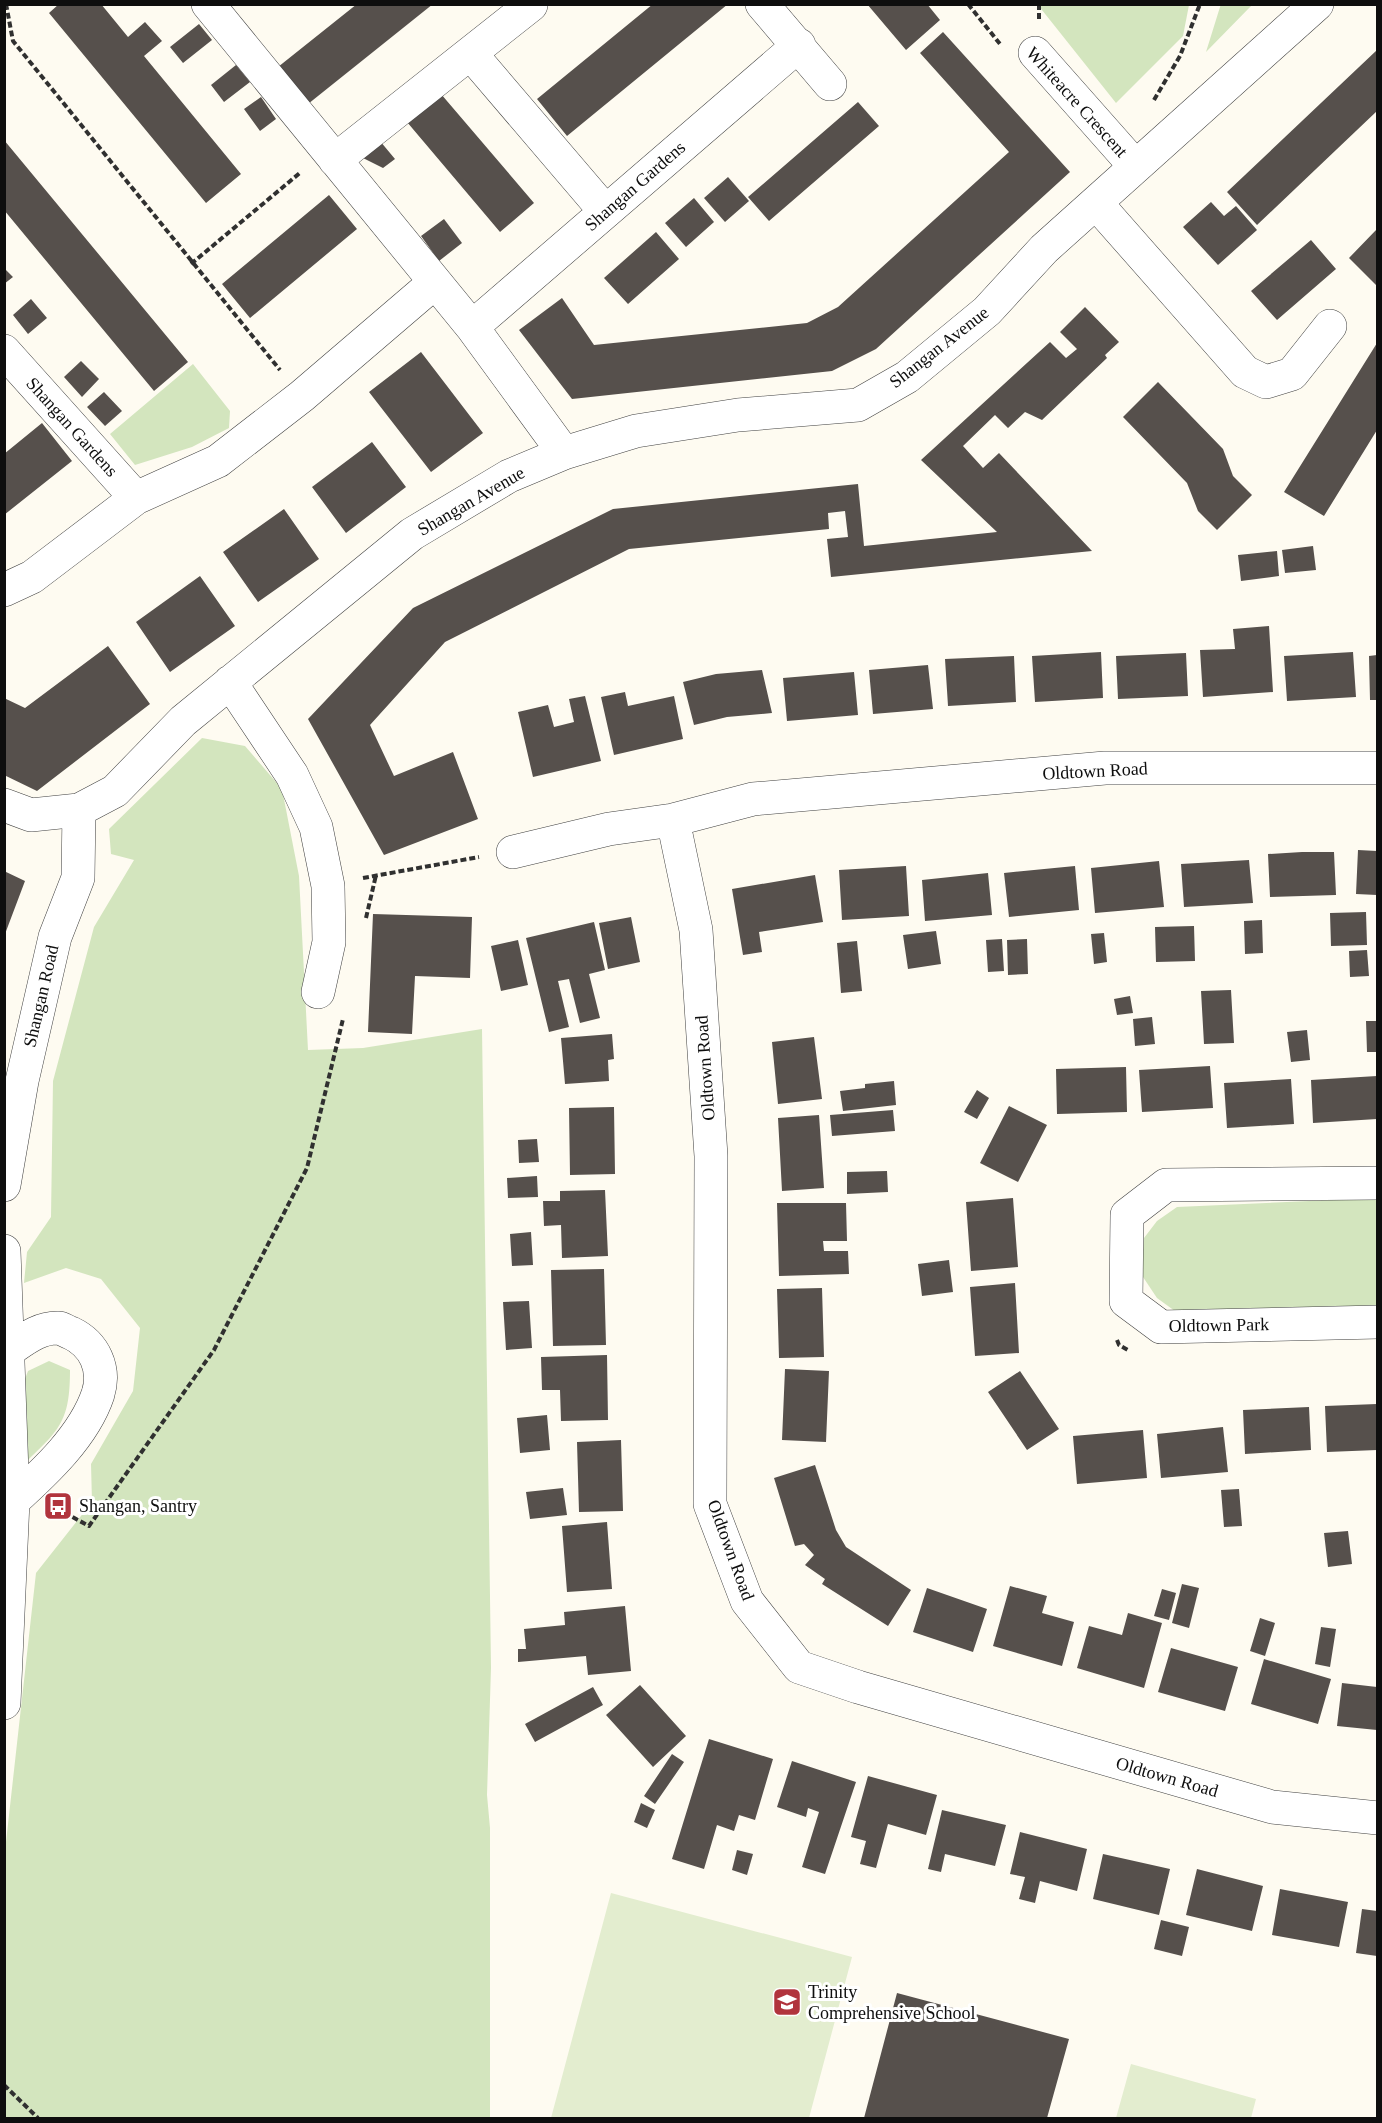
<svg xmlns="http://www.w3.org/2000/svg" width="1382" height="2123" font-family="Georgia,serif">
<rect width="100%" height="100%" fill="#fefbf1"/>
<path fill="#d3e5be" d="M1221,4L1252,5L1206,52L1220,7Z
M1038,5H1189L1183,36L1116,103Z
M193,364L230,411L229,428L192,447L135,465L110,434Z
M202,738L245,746L282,789L299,876L308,1050L363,1048L482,1029L491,1668L487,1795L490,1828V2118H5V1851L36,1573L92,1502L91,1464L133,1391L140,1328L101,1279L66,1268L24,1283L27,1252L51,1217L53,1081L94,927L134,860L111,854L109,829Z
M1377,1198V1307L1179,1314L1157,1298L1141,1274L1144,1238L1157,1221L1177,1207Z
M49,1361L70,1370C70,1423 59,1430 23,1465L15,1405L28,1371Z"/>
<path fill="#e3edcf" d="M611,1893L852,1957L809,2118H551Z
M1131,2064L1256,2099L1251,2118H1116Z"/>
<path fill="#56504c" d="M59,4H101L128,37L145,22L162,41L144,56L241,174L206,203L49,13Z
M357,4H433L308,104L278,67Z
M653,4H728L567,136L537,99Z
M867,4H927L940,20L906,50Z
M199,24L212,40L183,63L170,47Z
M943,32L1070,172L876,349L832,371L572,399L519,330L562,298L594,345L807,323L838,307L1009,152L920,53Z
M1377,50V111L1257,225L1227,192Z
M236,65L250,82L224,102L211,85Z
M441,94L534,203L500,232L407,122Z
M261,97L276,119L260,131L244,109Z
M858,102L879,126L769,221L748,197Z
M375,135L395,159L383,168L353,153Z
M4,140L188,362L154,391L4,210Z
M728,177L749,201L725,222L704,198Z
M329,195L357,229L250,318L222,284Z
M694,198L714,222L686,247L665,223Z
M1211,202L1224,216L1236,206L1257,230L1218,265L1183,227Z
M444,219L462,243L439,261L421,236Z
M1377,229V286L1349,258Z
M656,232L679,259L628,304L604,278Z
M1311,240L1336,269L1277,320L1251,291Z
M4,268L13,277L4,284Z
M31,299L47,318L28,334L13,315Z
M1085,307L1119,342L1105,355L1107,358L1042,420L1025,412L1008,428L995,415L963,446L983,468L999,453L1092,551L831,577L827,539L848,537L845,511L828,513L829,529L629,549L445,642L370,725L394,776L453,752L478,819L384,855L308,719L413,608L613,509L858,484L864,546L997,532L921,460L1050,342L1066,358L1077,349L1060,332Z
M1377,343V430L1324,516L1284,492Z
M421,352L483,433L431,472L369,392Z
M81,361L99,379L82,397L64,377Z
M1158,382L1223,449L1233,476L1252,495L1217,530L1198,511L1187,483L1123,417Z
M104,392L122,411L105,426L87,407Z
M42,423L72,461L4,515V454Z
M372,442L406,487L346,533L312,487Z
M284,509L319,559L258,602L223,552Z
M1313,546L1316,570L1285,573L1282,550Z
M1277,551L1279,576L1241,581L1238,555Z
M200,576L235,626L170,672L136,622Z
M1269,626L1273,692L1203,697L1200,650L1235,649L1233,629Z
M108,646L150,704L37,791L4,775V698L25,708Z
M1101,652L1103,698L1035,702L1032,656Z
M1353,652L1356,697L1287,701L1284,656Z
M1186,653L1188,696L1118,699L1116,656Z
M1377,655V700H1370L1369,656Z
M1014,656L1016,702L948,706L945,659Z
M928,665L933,709L873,714L869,670Z
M762,670L772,713L727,717L694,725L683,682L716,674Z
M854,672L858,715L787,721L783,678Z
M625,692L628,706L674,696L683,739L614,755L601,697Z
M585,696L601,761L533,777L518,712L548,705L554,727L574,722L569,699Z
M1358,850L1377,851V895L1356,894Z
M1302,852H1334L1336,895L1270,897L1268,854Z
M1249,860L1253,903L1184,907L1181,864Z
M1159,861L1164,907L1095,913L1091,868Z
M906,866L909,916L842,920L839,870Z
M1075,866L1079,910L1009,917L1004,873Z
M4,871L25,881L5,934H4Z
M988,873L992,915L925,921L922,880Z
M815,875L823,922L759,932L762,952L743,955L732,889Z
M1366,912L1367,945L1331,946L1330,913Z
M373,914L472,917L470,978L415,976L412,1034L368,1032Z
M631,917L640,962L608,969L599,923Z
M1262,920L1263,953L1245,954L1244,921Z
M594,922L605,970L589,974L600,1018L580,1023L569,979L558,981L569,1027L549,1032L526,938Z
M1194,926L1195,961L1156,962L1155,927Z
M936,931L941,964L908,969L903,935Z
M1104,933L1107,962L1094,964L1091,934Z
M1002,939L1004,971L988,972L986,940Z
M1027,939L1028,974L1008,975L1007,940Z
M518,940L528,985L501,991L491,946Z
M857,941L862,991L841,993L837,943Z
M1367,950L1369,976L1350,977L1349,951Z
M1231,990L1234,1043L1204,1044L1201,991Z
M1130,996L1133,1013L1117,1015L1114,999Z
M1152,1017L1155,1044L1135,1046L1133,1019Z
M1366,1021H1377V1052H1367Z
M1307,1030L1310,1060L1291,1062L1287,1032Z
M612,1034L614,1059L608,1060L609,1081L565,1084L561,1038Z
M814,1037L822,1099L778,1104L772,1042Z
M1210,1066L1213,1108L1142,1112L1139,1070Z
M1126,1067L1127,1112L1057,1114L1056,1069Z
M1377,1076V1119L1313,1123L1311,1080Z
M1291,1079L1294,1124L1227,1128L1224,1083Z
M894,1081L896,1105L843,1111L840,1091L865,1088V1084Z
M977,1090L989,1098L977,1119L964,1112Z
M1009,1106L1047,1125L1018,1182L980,1163Z
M614,1107L615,1174L570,1175L569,1108Z
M893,1110L895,1131L832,1136L830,1115Z
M819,1115L824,1188L782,1191L778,1118Z
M537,1139L539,1162L519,1163L518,1140Z
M887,1171L888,1192L847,1194V1172Z
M537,1176L538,1197L508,1198L507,1178Z
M605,1190L608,1256L562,1258L561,1225L544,1226L543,1201H560V1191Z
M1013,1198L1018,1267L971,1271L966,1202Z
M777,1203H846L847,1241H823L824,1251H848L849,1274L779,1276Z
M531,1232L533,1265L512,1266L510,1234Z
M949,1260L953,1292L922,1296L918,1264Z
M604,1269L606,1345L553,1346L551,1270Z
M1015,1283L1019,1353L975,1356L970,1287Z
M822,1288L824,1357L779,1358L777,1289Z
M529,1301L532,1348L506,1350L503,1302Z
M607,1355L608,1420L561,1421L560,1390H542L541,1357Z
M785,1369L829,1371L826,1442L782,1440Z
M1020,1371L1059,1429L1027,1450L988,1392Z
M1377,1404V1450L1327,1452L1325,1406Z
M1309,1407L1311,1450L1245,1454L1243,1410Z
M547,1415L550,1450L520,1453L517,1418Z
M1223,1427L1228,1472L1161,1478L1157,1434Z
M1143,1430L1147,1478L1077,1484L1073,1436Z
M621,1440L623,1511L579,1512L577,1442Z
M815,1465L836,1530L846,1547L911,1590L888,1626L822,1584L825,1579L805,1565L814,1555L804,1544L795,1546L774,1478Z
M563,1488L567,1515L530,1519L526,1492Z
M1239,1489L1242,1526L1224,1527L1221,1490Z
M607,1522L612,1589L567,1592L562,1526Z
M1348,1531L1352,1564L1328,1567L1324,1533Z
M1182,1584L1199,1588L1189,1628L1172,1623Z
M1010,1586L1047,1596L1042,1613L1074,1622L1062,1666L993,1646Z
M927,1588L987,1609L973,1652L913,1632Z
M1162,1589L1176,1593L1169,1620L1154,1616Z
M625,1606L631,1671L588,1675L586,1656L518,1662V1649H526L524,1629L565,1625L564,1612Z
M1128,1613L1162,1623L1144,1688L1077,1668L1089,1626L1122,1635Z
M1260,1618L1275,1623L1265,1656L1250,1651Z
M1321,1627L1336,1629L1330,1667L1315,1664Z
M1171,1648L1238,1667L1225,1711L1158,1692Z
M1264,1659L1331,1679L1318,1724L1251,1704Z
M1342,1683L1377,1687V1730L1337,1726Z
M640,1685L686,1736L653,1767L606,1715Z
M593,1687L603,1705L535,1742L525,1724Z
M709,1739L773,1759L755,1820L739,1815L734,1831L717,1825L704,1869L672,1859Z
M672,1754L684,1762L655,1804L644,1796Z
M792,1761L856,1782L825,1874L802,1867L819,1812L808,1808L806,1817L777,1807Z
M868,1776L937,1795L926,1835L888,1824L876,1868L860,1864L866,1841L851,1837Z
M641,1803L655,1810L647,1828L634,1822Z
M942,1810L1006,1825L995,1866L945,1854L941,1872L928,1869Z
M1020,1832L1087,1849L1077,1891L1040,1881L1035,1903L1019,1899L1025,1877L1010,1874Z
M737,1850L753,1854L747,1875L732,1870Z
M1103,1854L1170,1869L1159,1915L1093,1899Z
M1197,1869L1263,1886L1252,1931L1186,1915Z
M1280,1889L1348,1902L1339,1947L1272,1935Z
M1362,1909L1377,1911V1956L1356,1953Z
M1161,1920L1189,1927L1182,1956L1154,1949Z
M897,1993L1069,2039L1047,2118H864Z"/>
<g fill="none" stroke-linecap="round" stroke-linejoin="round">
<g stroke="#414141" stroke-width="34">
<path id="minor" d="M208,4L472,327L564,453
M762,4L830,84
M1035,53L1135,166
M471,54L605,211
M335,160L531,5
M1096,203L1245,372L1266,382L1292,374L1330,326
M472,327L799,45
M4,351L136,498
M4,590L32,577L136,498L218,461L302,396L434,283
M230,682L292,775L316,827L328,886L329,942L318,992
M1378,768H1105L753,799L673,820L696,930L711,1156L710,1504L747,1601L799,1667L858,1687L1272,1807L1378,1818
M4,805L31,815L79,810L115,791L183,721L412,534L509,476L564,453L636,431L738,415L858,405L907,377L987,311L1044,249L1317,4
M513,852L609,829L673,820
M1378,1183L1166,1185L1127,1215L1126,1301L1161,1327L1378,1322
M4,1185L22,1081L55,937L78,878L79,810
M4,1251L13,1501L4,1703
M9,1350C24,1340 39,1327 59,1328C62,1328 67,1332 71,1333C94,1344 106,1368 98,1394C84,1436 45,1472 13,1501"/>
</g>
<path stroke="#303030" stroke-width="4" stroke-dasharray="6 3" stroke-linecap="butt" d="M6,4L13,41L280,370
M968,4L1000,44
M1039,4V19
M1154,100L1180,56L1200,4
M191,264L301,172
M363,878L479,857
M366,918L376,875
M1117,1340L1119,1345L1128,1350
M60,1505L65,1513L89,1526L214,1350L307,1168L343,1019
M4,2085L38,2118"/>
<use href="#minor" stroke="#fff" stroke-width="33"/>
</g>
<defs>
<g id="bus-square" transform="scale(1.5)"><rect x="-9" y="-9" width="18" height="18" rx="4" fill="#b1343d" stroke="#fff"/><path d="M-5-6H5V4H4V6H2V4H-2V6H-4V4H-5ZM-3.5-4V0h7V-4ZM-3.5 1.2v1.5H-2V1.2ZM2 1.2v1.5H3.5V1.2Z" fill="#fff"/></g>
<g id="school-square" transform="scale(1.5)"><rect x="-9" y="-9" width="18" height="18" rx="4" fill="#b1343d" stroke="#fff"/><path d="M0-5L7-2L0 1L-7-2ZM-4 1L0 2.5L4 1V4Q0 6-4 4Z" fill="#fff"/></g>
</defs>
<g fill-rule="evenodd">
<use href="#bus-square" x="58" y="1506"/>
<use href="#school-square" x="787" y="2002"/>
</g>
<g text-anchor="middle" stroke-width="6" stroke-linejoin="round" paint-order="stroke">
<g font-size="18" fill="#0e0e0e" stroke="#fff">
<text transform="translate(1077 102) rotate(48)" y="6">Whiteacre Crescent</text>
<text transform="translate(635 186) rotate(-41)" y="6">Shangan Gardens</text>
<text transform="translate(939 347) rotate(-38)" y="6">Shangan Avenue</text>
<text transform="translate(72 427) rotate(48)" y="6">Shangan Gardens</text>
<text transform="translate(471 501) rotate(-30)" y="6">Shangan Avenue</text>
<text transform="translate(1095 771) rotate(-3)" y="6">Oldtown Road</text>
<text transform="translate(41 996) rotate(-77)" y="6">Shangan Road</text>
<text transform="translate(705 1068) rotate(-94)" y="6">Oldtown Road</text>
<text transform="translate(1219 1325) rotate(-1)" y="6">Oldtown Park</text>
<text transform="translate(731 1550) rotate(70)" y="6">Oldtown Road</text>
<text transform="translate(1167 1777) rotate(16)" y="6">Oldtown Road</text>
</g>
<g font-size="18" fill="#0e0e0e" stroke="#fff" text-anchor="start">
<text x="79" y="1512">Shangan, Santry</text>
<text x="808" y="1998">Trinity<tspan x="808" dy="21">Comprehensive School</tspan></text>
</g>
</g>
<rect width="1382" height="2123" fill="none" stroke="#0e0e0e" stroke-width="12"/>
</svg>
